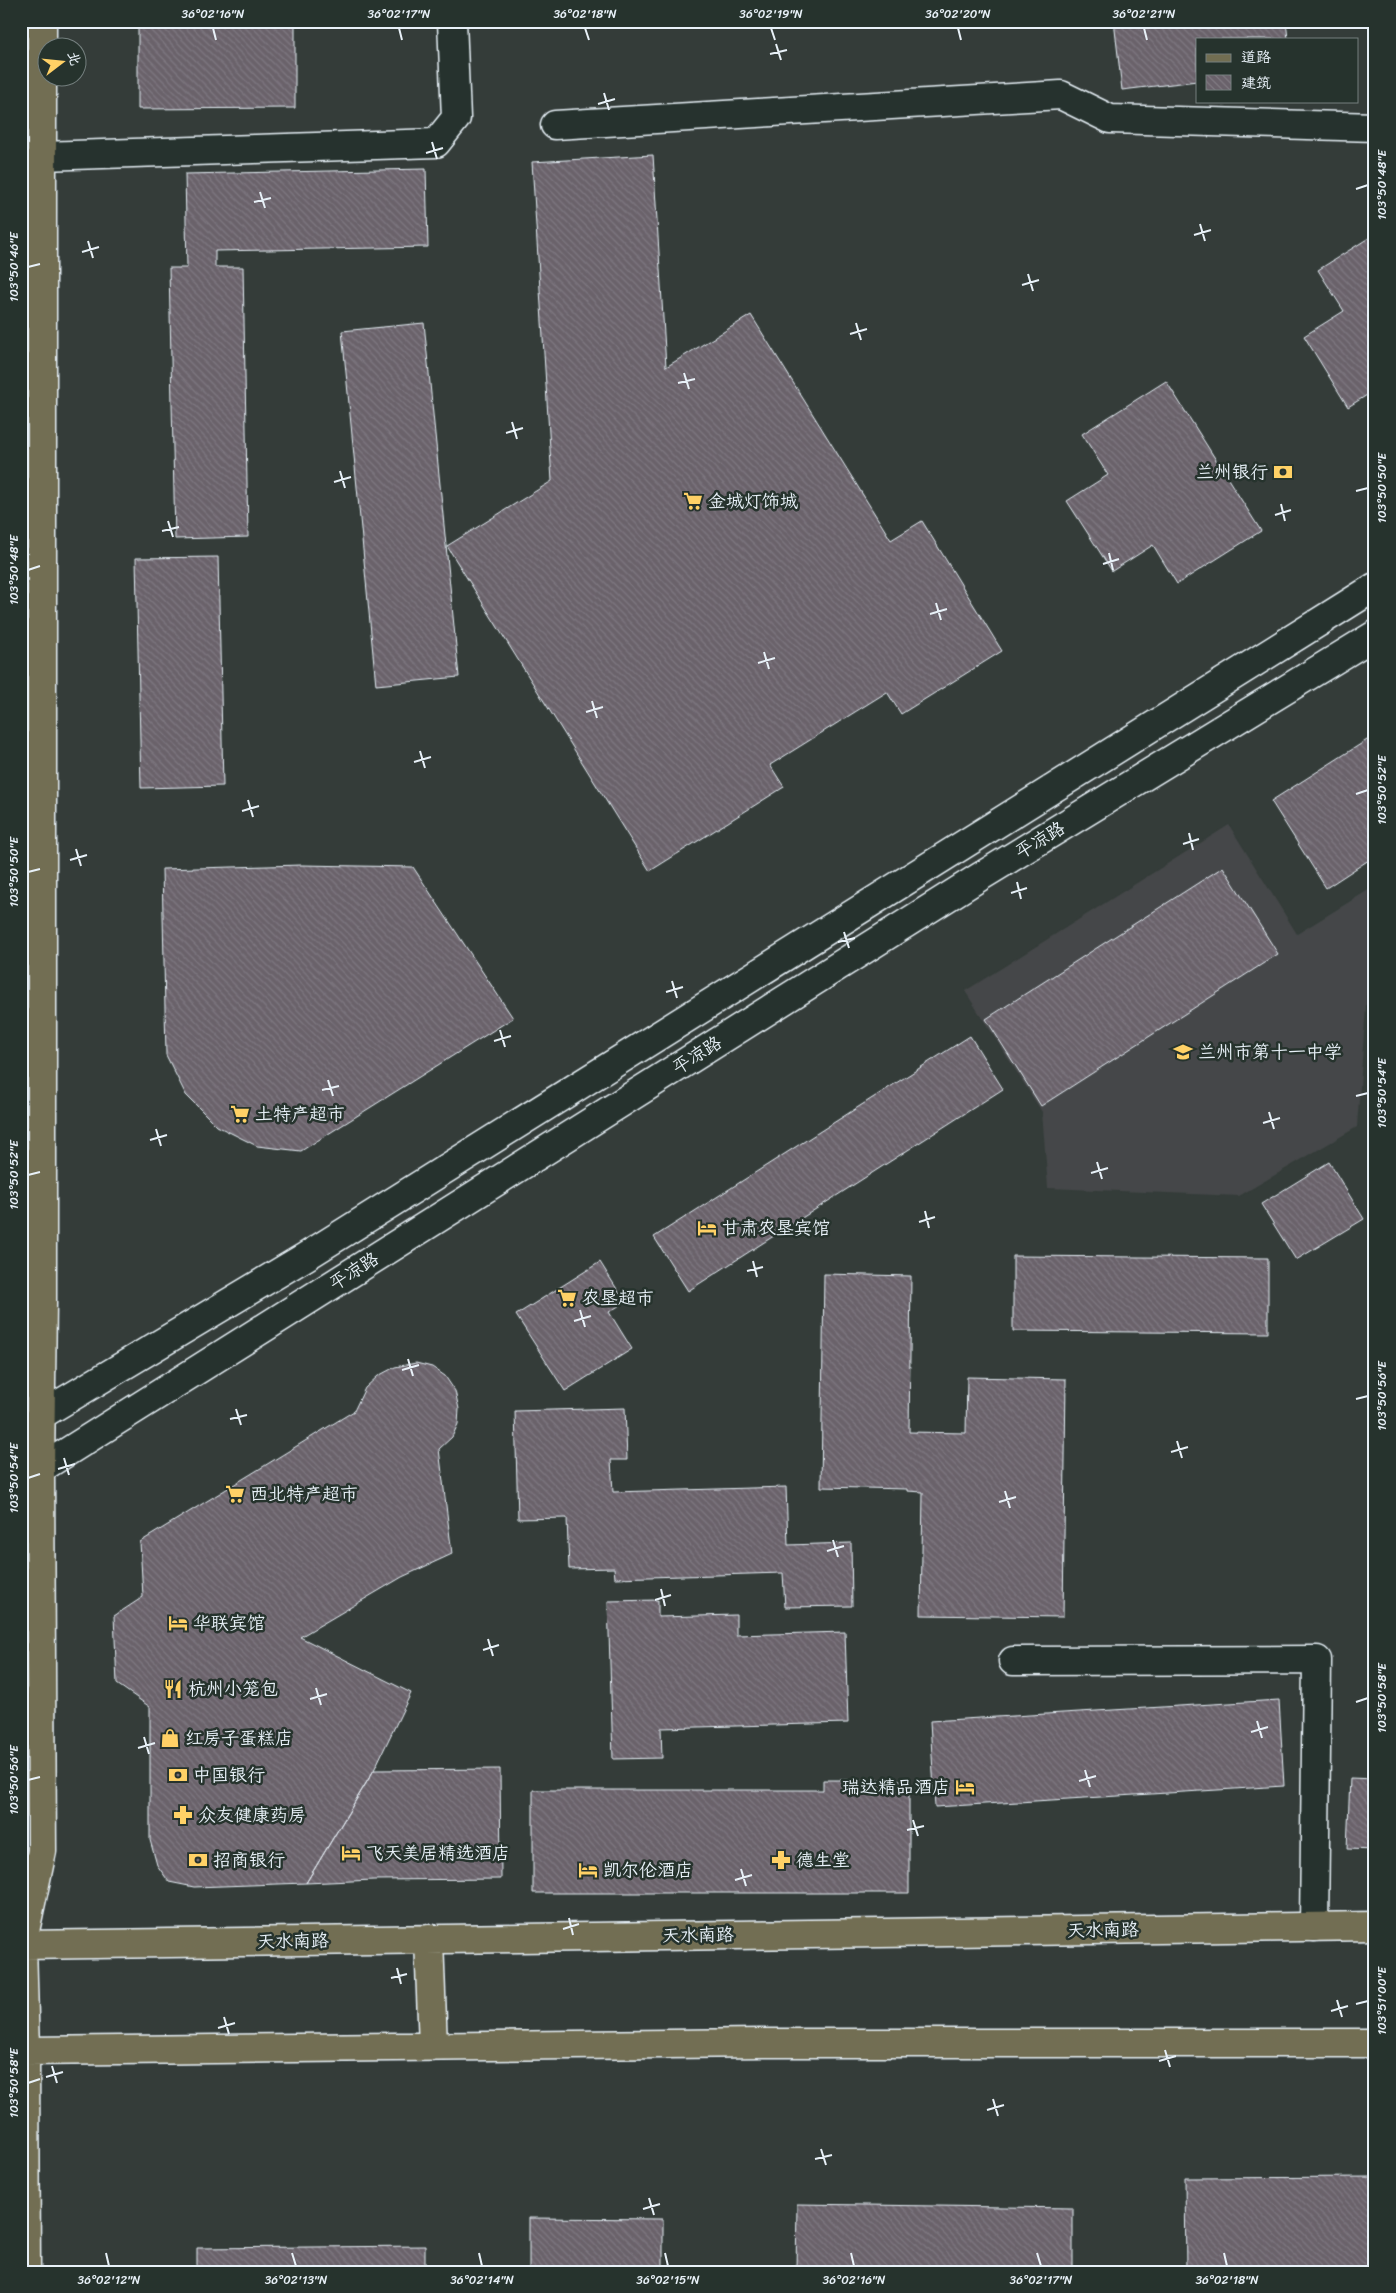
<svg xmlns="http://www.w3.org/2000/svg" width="1396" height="2293" font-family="Sriracha,'LXGW WenKai TC',sans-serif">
<defs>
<pattern id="building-back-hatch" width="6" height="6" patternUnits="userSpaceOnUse" patternTransform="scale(1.25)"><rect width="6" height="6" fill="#6a626b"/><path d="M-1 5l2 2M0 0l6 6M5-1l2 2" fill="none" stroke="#7f7981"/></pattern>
</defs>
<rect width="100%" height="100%" fill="#343c39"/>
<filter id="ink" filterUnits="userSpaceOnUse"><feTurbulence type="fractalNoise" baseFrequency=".02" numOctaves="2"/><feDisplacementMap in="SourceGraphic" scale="10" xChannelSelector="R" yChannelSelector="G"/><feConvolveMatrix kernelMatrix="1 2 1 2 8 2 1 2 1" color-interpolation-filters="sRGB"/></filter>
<g filter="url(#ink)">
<path fill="#444748" d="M1229,825L1297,934L1375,886L1357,1127L1239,1196L1048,1188L1042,1112L965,991Z"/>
<path fill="url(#building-back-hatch)" stroke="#e8f1f8" d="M138,21H295V108L138,109Z
M1114,21H1286L1288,39H1197V81L1122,90Z
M653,155L666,367L751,315L891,540L922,521L1002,651L901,714L887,692L770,765L784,787L650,871L447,546L552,481L532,162Z
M426,169L428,247L215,251V267H243L248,537L175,539L169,268H187L185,174Z
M1375,234V390L1348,407L1304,336L1344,311L1318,270Z
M424,323L459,677L376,685L342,331Z
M1166,381L1261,531L1177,584L1153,545L1112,571L1067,501L1108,475L1082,434Z
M218,557L223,786L141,788L136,558Z
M1375,735V856L1326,888L1271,801Z
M302,865L413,867L513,1018L301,1151L257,1146L217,1126L186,1095L166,1055L162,869Z
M1223,867L1278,954L1041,1106L986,1019Z
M970,1036L1003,1089L688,1291L654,1237Z
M1329,1162L1364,1219L1296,1260L1261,1204Z
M1013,1256L1268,1258V1333L1013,1331Z
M600,1262L625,1302L609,1312L632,1349L565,1391L516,1315Z
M824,1274L911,1276L909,1432L966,1433L967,1377L1066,1379L1063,1617L921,1615L923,1492L907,1491V1489L821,1487Z
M416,1363L432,1367L445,1376L455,1391L459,1409L458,1424L452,1437L439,1449L452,1554L402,1577L300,1637L411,1693L374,1770L306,1883L194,1887L169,1882L157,1865L150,1840V1707L117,1684L114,1616L143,1597L140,1542L354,1411L365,1388L378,1376L395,1367Z
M625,1408L627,1460H611L613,1492L786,1487L788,1545L851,1543L852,1606L785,1607L783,1573L615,1578L614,1568L569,1569L567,1518L518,1519L515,1411Z
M658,1600V1617L736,1615V1635L845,1632L848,1723L661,1728L662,1758L613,1759L608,1601Z
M1279,1700L1284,1786L935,1807L930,1721Z
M500,1769L501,1879L374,1880L306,1883L374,1770Z
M1350,1778L1375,1779V1850L1347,1849Z
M823,1780H909V1893H533V1790H823Z
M1375,2177V2272H1186L1185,2178Z
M797,2204L1073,2208V2272H796Z
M529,2218L663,2219V2272H529Z
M425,2246V2272H197V2248Z"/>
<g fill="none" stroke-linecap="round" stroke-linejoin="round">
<g stroke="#e8f1f8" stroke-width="31">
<path id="minor" d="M555,125L1061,95L1110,119L1375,127
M42,156L436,143L456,118L452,21
M41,1415L305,1257L1375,587
M21,1479L40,1469L978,878L1375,635
M1013,1661L1317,1660L1314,1927"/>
</g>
<g stroke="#e8f1f8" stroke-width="31">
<path id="major" d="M429,1939L433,2047
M22,1945L1375,1926
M25,2051L762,2043H1375
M26,2272L25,2051L22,1945L42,1851L40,1469L42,1302V21"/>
</g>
<use href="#minor" stroke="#26332d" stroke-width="28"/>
<use href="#major" stroke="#726e52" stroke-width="28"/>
</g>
</g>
<path fill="none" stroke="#e8f1f8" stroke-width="2" d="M213,28L216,40M399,28L402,40M585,28L589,40M771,28L775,40M958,28L961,40M1144,28L1147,40M776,44L781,60M770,54L787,50M604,93L609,110M598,104L615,99M432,142L437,159M426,153L443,148M1356,189L1368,185M260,192L265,208M254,202L271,198M1200,224L1205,241M1194,235L1211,230M88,241L93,258M82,252L99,247M28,267L40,264M1028,274L1033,291M1022,285L1039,280M856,323L861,340M850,334L867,329M684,373L689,389M678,383L695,379M512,422L517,439M506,433L523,428M340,471L345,488M334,482L351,477M1356,491L1368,488M1281,504L1285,521M1275,515L1291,510M168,521L173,537M162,531L179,527M1109,553L1113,570M1103,564L1119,559M28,570L40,566M936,603L941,620M930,614L947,609M764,652L769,669M758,663L775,658M592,701L597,718M586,712L603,707M420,751L425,768M414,762L431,757M1356,794L1368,790M248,800L253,817M242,811L259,806M1189,833L1193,850M1183,844L1199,839M76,849L81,866M70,860L87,855M28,872L40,869M1017,882L1021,899M1011,893L1027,888M844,932L849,948M838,942L855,938M672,981L677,998M666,992L683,987M500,1030L505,1047M494,1041L511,1036M328,1080L333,1096M322,1090L339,1086M1356,1096L1368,1093M1269,1112L1274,1129M1263,1123L1280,1118M156,1129L161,1146M150,1140L167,1135M1097,1162L1102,1179M1091,1173L1108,1168M28,1175L40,1172M925,1211L929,1228M919,1222L935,1217M753,1261L757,1277M747,1271L763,1267M580,1310L585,1327M574,1321L591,1316M408,1359L413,1376M402,1370L419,1365M1356,1399L1368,1396M236,1409L241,1425M230,1419L247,1415M1177,1441L1182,1458M1171,1452L1188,1447M64,1458L69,1475M58,1469L75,1464M28,1478L40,1474M1005,1491L1010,1508M999,1502L1016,1497M833,1540L838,1557M827,1551L844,1546M661,1589L665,1606M655,1600L671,1595M488,1639L493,1656M483,1650L499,1645M316,1688L321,1705M310,1699L327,1694M1356,1702L1368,1698M1257,1721L1262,1738M1251,1732L1268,1727M144,1737L149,1754M138,1748L155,1743M1085,1770L1090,1787M28,1780L40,1777M1079,1781L1096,1776M913,1820L918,1836M907,1830L924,1826M741,1869L746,1886M735,1880L752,1875M569,1918L573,1935M563,1929L579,1924M397,1968L401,1984M391,1978L407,1974M1337,2000L1342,2017M1356,2004L1368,2001M1331,2011L1348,2006M224,2017L229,2034M218,2028L235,2023M1165,2050L1170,2067M1159,2061L1176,2056M52,2066L57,2083M46,2077L63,2072M28,2083L40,2079M993,2099L998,2116M987,2110L1004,2105M821,2149L826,2165M815,2159L832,2155M649,2198L654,2215M643,2209L660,2204M106,2253L109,2266M292,2253L296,2266M479,2253L482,2266M665,2253L668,2266M851,2253L854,2266M1037,2253L1041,2266M1224,2253L1227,2266"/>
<defs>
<g id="bank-bare" transform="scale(1.5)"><path d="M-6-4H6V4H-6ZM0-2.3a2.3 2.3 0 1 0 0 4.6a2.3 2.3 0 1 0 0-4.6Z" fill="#ffd166" stroke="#26332d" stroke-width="2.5" paint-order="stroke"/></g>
<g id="supermarket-bare" transform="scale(1.5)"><path d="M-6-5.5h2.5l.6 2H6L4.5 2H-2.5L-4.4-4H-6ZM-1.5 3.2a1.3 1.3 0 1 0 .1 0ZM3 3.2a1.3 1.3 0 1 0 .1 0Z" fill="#ffd166" stroke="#26332d" stroke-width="2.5" paint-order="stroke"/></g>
<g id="school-bare" transform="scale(1.5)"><path d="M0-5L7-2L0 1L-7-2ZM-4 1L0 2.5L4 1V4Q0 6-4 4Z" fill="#ffd166" stroke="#26332d" stroke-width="2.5" paint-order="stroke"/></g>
<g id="hotel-bare" transform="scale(1.5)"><path d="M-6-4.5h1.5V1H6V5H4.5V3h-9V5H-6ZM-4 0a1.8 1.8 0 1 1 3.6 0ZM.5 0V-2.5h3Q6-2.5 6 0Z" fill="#ffd166" stroke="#26332d" stroke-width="2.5" paint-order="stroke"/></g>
<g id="restaurant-bare" transform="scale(1.5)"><path d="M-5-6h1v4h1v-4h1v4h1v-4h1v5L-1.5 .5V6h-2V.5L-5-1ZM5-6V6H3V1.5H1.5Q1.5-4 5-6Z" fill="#ffd166" stroke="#26332d" stroke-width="2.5" paint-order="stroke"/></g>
<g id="shop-bare" transform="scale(1.5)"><path d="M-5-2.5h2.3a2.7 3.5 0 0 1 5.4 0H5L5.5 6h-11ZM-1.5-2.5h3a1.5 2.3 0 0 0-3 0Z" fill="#ffd166" stroke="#26332d" stroke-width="2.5" paint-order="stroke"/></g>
<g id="pharmacy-bare" transform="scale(1.5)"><path d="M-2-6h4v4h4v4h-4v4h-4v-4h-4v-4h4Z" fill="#ffd166" stroke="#26332d" stroke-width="2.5" paint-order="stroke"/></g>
</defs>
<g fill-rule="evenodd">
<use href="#bank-bare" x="1283" y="472"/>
<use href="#supermarket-bare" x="693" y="501"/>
<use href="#school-bare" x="1183" y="1052"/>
<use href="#supermarket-bare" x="240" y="1114"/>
<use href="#hotel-bare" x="707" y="1228"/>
<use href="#supermarket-bare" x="567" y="1298"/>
<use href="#supermarket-bare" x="235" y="1494"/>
<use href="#hotel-bare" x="178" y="1623"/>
<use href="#restaurant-bare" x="173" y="1689"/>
<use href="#shop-bare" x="170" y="1738"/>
<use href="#bank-bare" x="178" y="1775"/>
<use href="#hotel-bare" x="965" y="1787"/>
<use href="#pharmacy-bare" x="183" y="1815"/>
<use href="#hotel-bare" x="351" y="1853"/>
<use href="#bank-bare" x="198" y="1860"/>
<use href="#pharmacy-bare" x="781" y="1860"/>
<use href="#hotel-bare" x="588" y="1870"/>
</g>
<g text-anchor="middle" stroke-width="5" stroke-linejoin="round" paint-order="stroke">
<g font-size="18" fill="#e8f1f8" stroke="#26332d" text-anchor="start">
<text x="1268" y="478" text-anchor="end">兰州银行</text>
<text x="708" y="507">金城灯饰城</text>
<text x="1198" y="1058">兰州市第十一中学</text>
<text x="255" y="1120">土特产超市</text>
<text x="722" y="1234">甘肃农垦宾馆</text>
<text x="582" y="1304">农垦超市</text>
<text x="250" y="1500">西北特产超市</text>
<text x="193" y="1629">华联宾馆</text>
<text x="188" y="1695">杭州小笼包</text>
<text x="185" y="1744">红房子蛋糕店</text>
<text x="193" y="1781">中国银行</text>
<text x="950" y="1793" text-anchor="end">瑞达精品酒店</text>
<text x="198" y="1821">众友健康药房</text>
<text x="366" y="1859">飞天美居精选酒店</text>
<text x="213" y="1866">招商银行</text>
<text x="796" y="1866">德生堂</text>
<text x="603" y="1876">凯尔伦酒店</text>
</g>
<g font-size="18" fill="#e8f1f8" stroke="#26332d">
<text transform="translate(1040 840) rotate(-31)" y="6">平凉路</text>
<text transform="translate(697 1055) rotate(-32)" y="6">平凉路</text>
<text transform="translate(354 1271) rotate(-32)" y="6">平凉路</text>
<text transform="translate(1103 1930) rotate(-1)" y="6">天水南路</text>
<text transform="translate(698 1935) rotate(-1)" y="6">天水南路</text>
<text transform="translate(293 1941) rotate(-1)" y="6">天水南路</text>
</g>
</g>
<rect width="1396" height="2293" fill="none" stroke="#26332d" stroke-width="55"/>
<rect x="1196" y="38" width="162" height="65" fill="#26332d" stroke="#747f7e"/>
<rect x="1206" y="54" width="25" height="8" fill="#726e52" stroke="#747f7e"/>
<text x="1241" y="62" font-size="15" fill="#e8f1f8">道路</text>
<rect x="1206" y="75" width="25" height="15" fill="url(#building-back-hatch)" stroke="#747f7e"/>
<text x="1241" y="88" font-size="15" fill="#e8f1f8">建筑</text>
<g transform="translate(62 62) rotate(74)"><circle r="24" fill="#26332d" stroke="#747f7e"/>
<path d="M0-4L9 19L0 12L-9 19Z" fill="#ffd166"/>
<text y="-8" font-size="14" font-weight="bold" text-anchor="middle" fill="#e8f1f8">北</text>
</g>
<rect x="28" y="28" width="1340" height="2238" fill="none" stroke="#e8f1f8" stroke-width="2"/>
<g font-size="12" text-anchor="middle" fill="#e8f1f8">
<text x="213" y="18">36°02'16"N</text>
<text x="399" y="18">36°02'17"N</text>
<text x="585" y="18">36°02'18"N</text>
<text x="771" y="18">36°02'19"N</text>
<text x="958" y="18">36°02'20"N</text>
<text x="1144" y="18">36°02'21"N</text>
<text transform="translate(1382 185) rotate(-90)" y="4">103°50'48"E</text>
<text transform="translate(14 267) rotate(-90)" y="4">103°50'46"E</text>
<text transform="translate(1382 488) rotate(-90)" y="4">103°50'50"E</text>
<text transform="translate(14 570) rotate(-90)" y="4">103°50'48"E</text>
<text transform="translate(1382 790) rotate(-90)" y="4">103°50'52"E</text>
<text transform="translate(14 872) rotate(-90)" y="4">103°50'50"E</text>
<text transform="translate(1382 1093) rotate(-90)" y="4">103°50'54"E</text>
<text transform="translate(14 1175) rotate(-90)" y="4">103°50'52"E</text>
<text transform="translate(1382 1396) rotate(-90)" y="4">103°50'56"E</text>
<text transform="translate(14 1478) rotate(-90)" y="4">103°50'54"E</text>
<text transform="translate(1382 1698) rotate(-90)" y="4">103°50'58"E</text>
<text transform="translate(14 1780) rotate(-90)" y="4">103°50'56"E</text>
<text transform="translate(1382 2001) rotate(-90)" y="4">103°51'00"E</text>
<text transform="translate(14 2083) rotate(-90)" y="4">103°50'58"E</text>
<text x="109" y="2284">36°02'12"N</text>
<text x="296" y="2284">36°02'13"N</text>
<text x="482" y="2284">36°02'14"N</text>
<text x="668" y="2284">36°02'15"N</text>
<text x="854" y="2284">36°02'16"N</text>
<text x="1041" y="2284">36°02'17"N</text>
<text x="1227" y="2284">36°02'18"N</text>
</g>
</svg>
